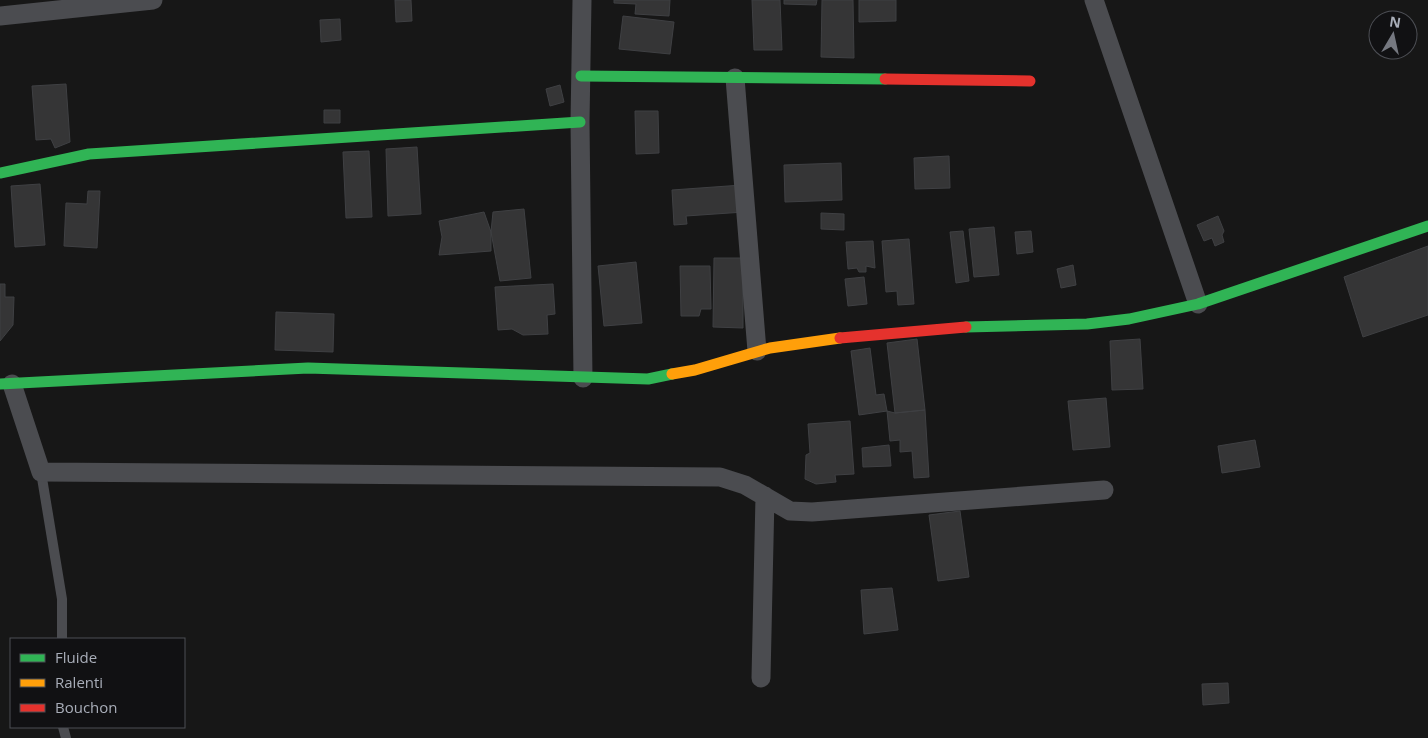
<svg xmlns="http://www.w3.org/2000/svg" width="1428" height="738" font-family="'Open Sans',sans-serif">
<rect width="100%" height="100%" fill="#171717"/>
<path fill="#353536" stroke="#3f4043" d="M395,0H411L412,21L396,22Z
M614,0H670L669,16L635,14L636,4L614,3Z
M752,0H780L782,50H754Z
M784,0H817L816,5L784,4Z
M822,0H853L854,58L821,57Z
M859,0H896V21L859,22Z
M623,16L674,22L670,54L619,49Z
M340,19L341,40L321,42L320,20Z
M66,84L70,142L55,148L51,139L36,140L32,86Z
M560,85L564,102L550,106L546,89Z
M324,110H340V123H324Z
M635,111H658L659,153L636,154Z
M417,147L421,214L388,216L386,149Z
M369,151L372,217L346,218L343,152Z
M949,156L950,188L915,189L914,158Z
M841,163L842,200L785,202L784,165Z
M40,184L45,245L15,247L11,186Z
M742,185L744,212L686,216L687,224L674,225L672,190Z
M88,191H100L97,248L64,246L66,203L87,204Z
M524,209L531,278L500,281L491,232L493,212Z
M484,212L491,232V251L439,255L442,237L439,221Z
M821,213L844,214V230L821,229Z
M1218,216L1224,231L1222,235L1224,242L1215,246L1212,238L1204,241L1197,225Z
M994,227L999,275L974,277L969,229Z
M963,231L969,281L956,283L950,232Z
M1031,231L1033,252L1017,254L1015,232Z
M909,239L914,304L898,305L897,291L886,292L882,241Z
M873,241L875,268L866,266V272H859L857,268L848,269L846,242Z
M1428,246V315L1363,337L1344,277Z
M714,258H743V328L713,327Z
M636,262L642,323L604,326L598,266Z
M1073,265L1076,285L1061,288L1057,269Z
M680,266H710L711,309H701L699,316H681Z
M864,277L867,304L848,306L845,279Z
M0,284H5V297H14L13,325L0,341Z
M553,284L555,314L547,315L548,334L523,335L512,329L498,330L495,287Z
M276,312L334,314L333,352L275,350Z
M917,339L925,410L895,413L887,343Z
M1140,339L1143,389L1112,390L1110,341Z
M870,348L876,395L884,394L887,411L859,415L851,351Z
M1106,398L1110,447L1073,450L1068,401Z
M925,410L929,477L914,478L912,451L900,452V440L890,441L887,411L895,413Z
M850,421L854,474L835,475L836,482L816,484L805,479L806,455L810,453L808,424Z
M1255,440L1260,467L1222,473L1218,446Z
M889,445L891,466L863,467L862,448Z
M960,511L969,577L938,581L929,515Z
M892,588L898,630L864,634L861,590Z
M1228,683L1229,703L1203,705L1202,684Z"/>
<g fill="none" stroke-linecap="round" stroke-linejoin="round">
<path stroke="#4b4c50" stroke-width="10" d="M41,472L62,599V639
M63,727L66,738"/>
<path stroke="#4b4c50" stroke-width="19" d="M582,0L580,122L583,378
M1094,0L1198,304
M0,16L153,0
M735,78L757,351
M12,384L41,472L720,477L745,485L790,511L812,512L1104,490
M761,678L765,496"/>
<path stroke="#30b455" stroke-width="11" d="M581,76L885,79
M0,173L89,154L580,122
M966,327L1087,324L1129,319L1198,304L1428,226
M0,384L308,368L648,379L672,374"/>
<path stroke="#ff9f0a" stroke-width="11" d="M672,374L695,370L770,348L840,338"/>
<path stroke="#e5322d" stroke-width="11" d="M885,79L1030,81
M840,338L966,327"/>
</g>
<rect x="10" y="638" width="175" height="90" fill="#111113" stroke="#4d4f55"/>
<rect x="20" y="654" width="25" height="8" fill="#30b455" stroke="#4d4f55"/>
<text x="55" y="663" font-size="15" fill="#a8adb8">Fluide</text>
<rect x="20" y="679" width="25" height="8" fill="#ff9f0a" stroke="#4d4f55"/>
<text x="55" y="688" font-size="15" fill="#a8adb8">Ralenti</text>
<rect x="20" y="704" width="25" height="8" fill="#e5322d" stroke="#4d4f55"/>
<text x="55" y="713" font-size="15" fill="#a8adb8">Bouchon</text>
<g transform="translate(1393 35) rotate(9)"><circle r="24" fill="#111113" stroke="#4d4f55"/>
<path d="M0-4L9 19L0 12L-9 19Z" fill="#757880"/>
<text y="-8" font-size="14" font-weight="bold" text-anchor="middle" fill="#a8adb8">N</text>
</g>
</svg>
